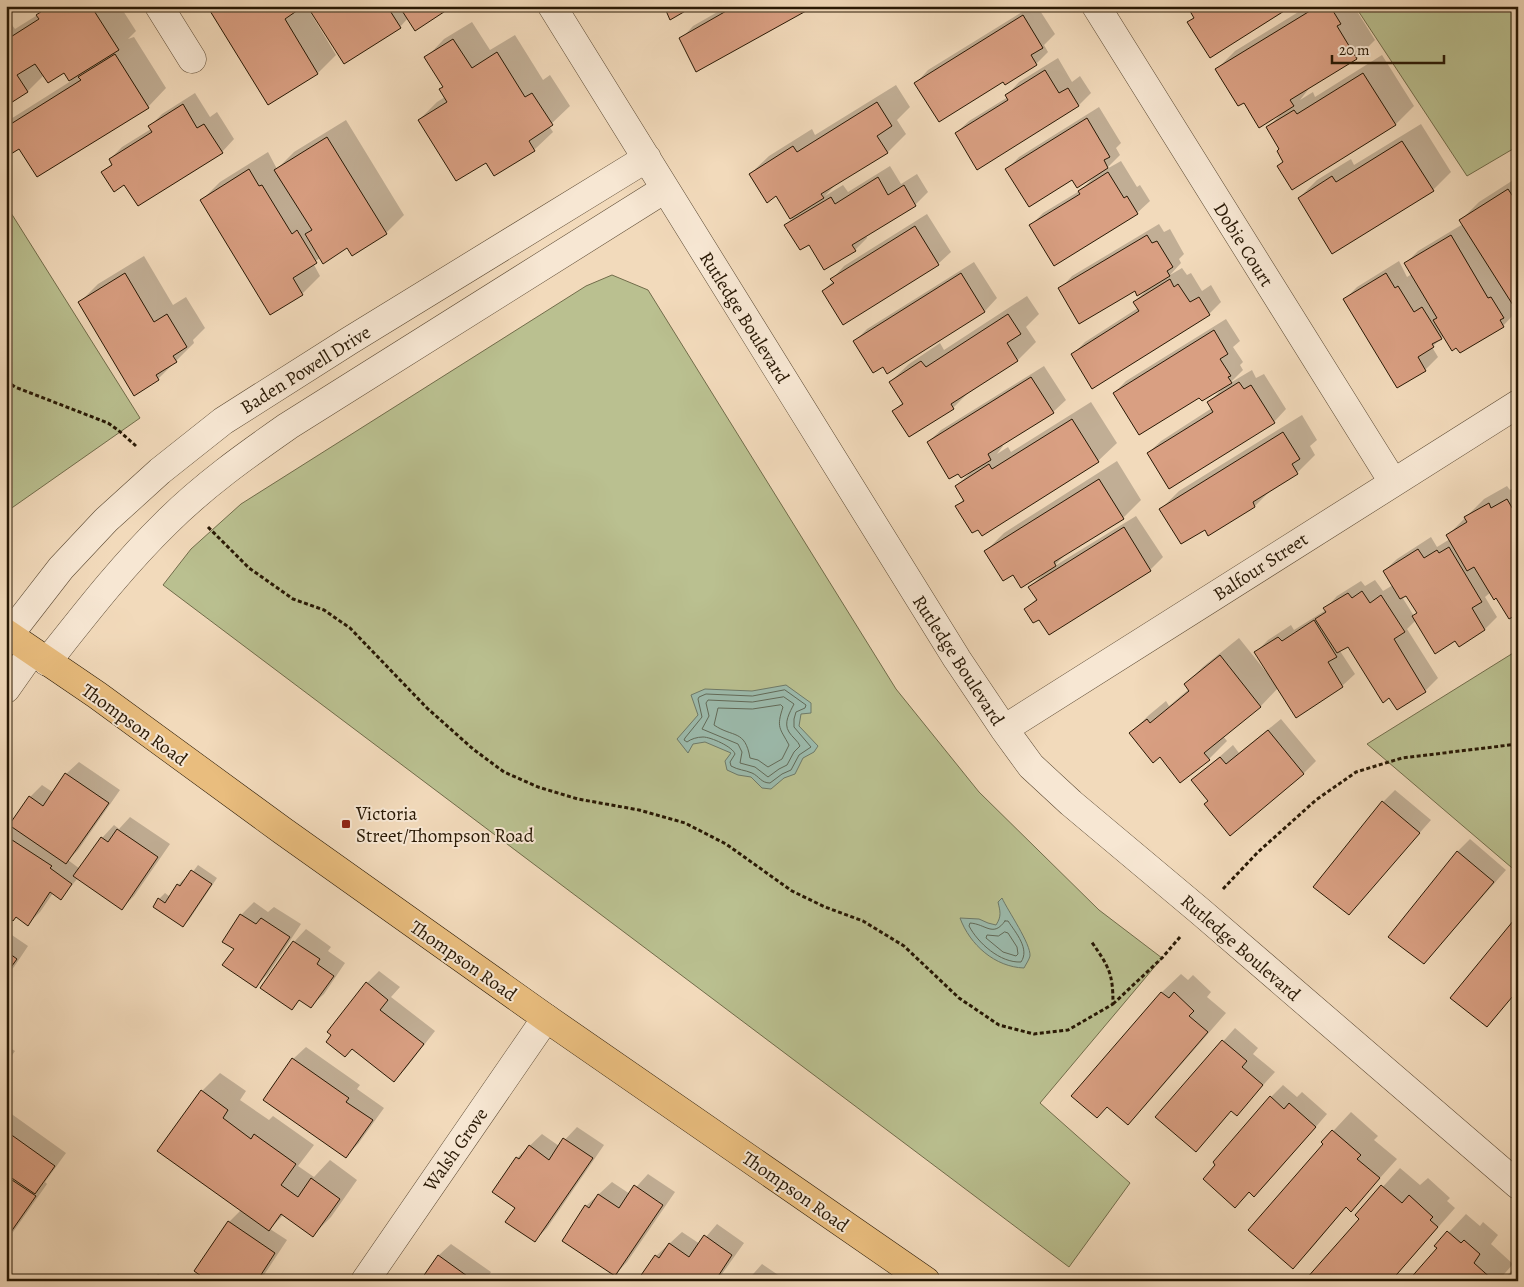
<svg xmlns="http://www.w3.org/2000/svg" width="1524" height="1287" font-family="Alegreya,serif">
<rect width="100%" height="100%" fill="#f2dabb"/>
<filter id="stains"><feTurbulence type="fractalNoise" baseFrequency=".004" numOctaves="4"/><feColorMatrix values="0 0 0 0 .2 0 0 0 0 .09 0 0 0 0 .02 0 0 0 .5 -.17"/></filter>
<radialGradient id="worn" r=".72"><stop offset=".6" stop-color="#630" stop-opacity="0"/><stop offset="1" stop-color="#630" stop-opacity=".3"/></radialGradient>
<path fill="#bac090" stroke="#716c4a" d="M1355,6H1518V146L1467,176Z
M6,205L140,418L6,512Z
M612,275L648,290L896,689L979,792L1099,910L1162,958L1040,1103L1130,1183L1069,1267L163,585L191,549L241,504L586,286Z
M1518,650V873L1367,744Z"/>
<path fill="#9cbbad" stroke="#6e7a69" d="M786,685L811,703V713L801,714L799,726L818,746L814,752L803,758L795,774L784,778L771,789L762,788L751,777L738,775L727,770L725,761L731,753L705,742L693,744L688,753L677,739L698,715L691,695L705,689L752,691Z
M1002,898C1008,911 1031,944 1030,956C1029,960 1026,964 1024,968C995,967 970,945 960,918L979,919L988,923L996,925C1002,916 1000,911 998,902Z"/>
<path fill="#0003" fill-rule="evenodd" d="M47,6H120L136,31L128,39L134,37L166,88L148,107L19,147L6,155V122L71,81L64,72L44,75L28,91L6,105V29L12,25L15,29L39,14Z
M209,6H308L307,7L336,55L318,73L269,103Z
M309,6H450L408,18L400,27Z
M728,6H809L697,71L681,39L693,26Z
M1032,6H1037L1055,34L1044,45L1048,52L1036,64L1004,80L916,83L928,70Z
M1308,6H1356L1355,8L1375,40L1357,58L1311,86L1300,100L1313,92L1315,97L1382,55L1414,106L1396,124L1293,188L1279,166L1284,160L1281,149L1268,127L1281,114L1244,101L1217,69L1235,51Z
M472,22L490,50L515,35L543,80L550,75L570,106L549,126L553,132L534,150L495,174L486,161L419,120L437,102L445,97L440,89L444,86L426,58L444,39Z
M1058,58L1072,82L1080,76L1091,93L1078,106L956,133L969,121L1008,97L1007,95L1019,82Z
M896,85L910,107L897,120L906,134L888,152L837,183L825,196L843,185L848,192L890,166L901,184L917,174L928,192L915,205L866,235L867,238L855,250L809,243L786,225L792,219L776,195L750,174L769,156L812,129L815,135Z
M195,93L210,117L217,112L234,139L222,152L138,205L125,183L103,172L113,163L110,159L122,147L151,129L150,126L162,114Z
M1099,107L1121,143L1116,148L1120,155L1105,170L1121,161L1137,187L1140,185L1150,201L1137,213L1054,264L1031,225L1043,213L1081,190L1095,176L1072,179L1007,169L1019,157Z
M346,120L404,215L386,233L321,257L313,263L320,276L302,294L202,200L220,182L268,152L277,169L294,152Z
M1421,124L1451,172L1433,190L1299,198L1317,180L1351,159L1354,165Z
M1518,177V311L1514,306L1512,308L1515,313L1503,326L1444,336L1432,347L1438,357L1425,370L1398,386L1345,299L1357,287L1399,261L1407,277L1412,274L1406,263L1418,251L1463,224L1461,220L1479,202Z
M927,214L951,252L938,264L844,324L823,291L833,281L832,279L844,266Z
M1159,224L1164,232L1170,229L1184,254L1179,259L1181,263L1170,275L1182,268L1187,275L1191,273L1202,291L1211,285L1221,302L1209,314L1073,354L1085,342L1138,308L1134,302L1147,290L1060,289L1072,276Z
M144,256L173,305L186,297L205,328L193,340L194,343L158,379L80,302L98,284Z
M974,262L997,298L985,311L887,372L884,366L855,341L867,329Z
M1027,296L1039,314L1026,327L1036,342L1018,360L971,390L953,408L910,436L894,411L903,402L890,382L909,364L940,343L944,350Z
M1226,319L1240,341L1233,347L1243,362L1240,365L1243,370L1230,383L1252,370L1256,378L1264,374L1286,409L1274,422L1148,453L1161,441L1212,408L1209,402L1222,389L1200,396L1114,393L1126,381Z
M1044,366L1066,400L1053,412L1001,444L1003,446L997,454L1008,447L1011,452L1091,402L1117,443L1098,461L983,534L957,506L964,499L956,486L970,473L928,442L941,430Z
M1302,415L1317,440L1310,446L1315,455L1297,473L1272,489L1255,506L1209,534L1205,528L1161,509L1179,491Z
M1117,461L1141,500L1123,518L1067,553L1053,567L1136,516L1163,557L1150,570L1049,634L1039,618L1026,609L1037,598L1030,587L1044,573L1014,574L986,551L1004,533Z
M1507,486L1510,490L1518,486V613L1491,592L1485,597L1497,617L1485,629L1459,645L1455,639L1416,620L1407,629L1438,678L1425,691L1397,708L1348,645L1340,651L1355,674L1342,686L1278,688L1261,706L1223,736L1227,741L1209,759L1181,781L1160,755L1131,733L1149,715L1166,701L1169,706L1189,689L1185,684L1204,666L1239,638L1267,673L1268,672L1256,652L1268,640L1291,625L1294,630L1326,610L1325,609L1337,596L1361,581L1365,586L1375,580L1383,591L1393,585L1384,571L1397,559L1431,537L1437,547L1450,539L1448,535L1484,499ZM1406,594L1418,612L1414,616L1402,597Z
M1281,719L1316,761L1304,773L1230,834L1209,801L1193,780L1233,745L1239,753Z
M79,762L120,790L78,850L68,860L80,869L102,838L114,825L119,829L130,817L170,844L134,896L122,908L78,878L61,898L53,893L40,912L28,924L16,916L6,915V829L30,797L42,785L54,793L66,774Z
M1395,790L1431,820L1349,913L1383,802Z
M1470,839L1506,870L1424,963L1390,936L1458,851Z
M198,865L217,878L189,920L183,925L159,899L165,893L170,897L178,885L184,879L186,881Z
M254,902L268,912L274,907L301,924L268,974L256,986L236,949L224,941L241,915Z
M306,929L331,947L328,951L345,963L324,994L311,1006L301,999L291,1008L294,942Z
M6,931L28,946L14,967L6,975Z
M379,971L400,987L391,997L435,1031L406,1068L394,1080L367,983Z
M1181,974L1188,980L1193,975L1211,992L1207,997L1226,1013L1146,1105L1128,1123L1107,1106L1073,1096L1162,992Z
M1235,1028L1258,1048L1253,1054L1275,1072L1237,1114L1232,1110L1196,1150L1157,1116Z
M6,1045L15,1051L6,1064Z
M306,1047L360,1085L357,1089L384,1108L358,1144L346,1156L293,1059Z
M220,1073L246,1091L240,1100L269,1120L273,1116L314,1145L298,1166L314,1177L330,1160L357,1180L331,1217L313,1235L284,1214L270,1229L287,1240L260,1281H210L196,1271L229,1222L241,1210L202,1091Z
M1283,1085L1297,1097L1302,1092L1327,1114L1267,1183L1254,1196L1250,1191L1235,1206L1271,1097Z
M6,1110L66,1153L45,1182L47,1184L6,1242Z
M1351,1112L1378,1136L1374,1140L1397,1159L1351,1210L1347,1206L1311,1249L1293,1267L1324,1144L1323,1142Z
M577,1127L604,1145L547,1228L535,1240L516,1208L517,1158L542,1134L559,1146Z
M1400,1168L1420,1185L1428,1178L1450,1198L1447,1201L1455,1208L1391,1281H1309L1361,1218L1357,1215Z
M648,1174L675,1192L627,1262L615,1275L586,1206L612,1182L630,1194Z
M1466,1214L1480,1226L1483,1222L1498,1235L1491,1244L1513,1264L1498,1281H1410L1439,1248L1436,1246Z
M717,1224L744,1243L717,1281H638L656,1256L682,1232L700,1244Z
M451,1244L491,1272L486,1281H421L438,1256Z
M762,1264L787,1281H747Z
M1517,1265L1518,1281H1502Z
M158,1274L167,1279L169,1277L174,1281H151Z"/>
<g fill="none" stroke-linecap="round" stroke-linejoin="round">
<path stroke="#626a58" stroke-width="1" d="M785,690L806,705L805,708L796,712L794,719V727L811,747L799,755L791,770L782,774L770,783C761,783 759,776 752,773C745,770 738,770 731,766L730,762L735,754C733,747 711,737 703,737C697,737 691,739 687,742L684,740L685,738L702,717L698,699L699,697L706,694L752,696Z
M784,697L794,704C790,712 783,723 789,732C792,737 798,741 800,746L794,752L787,765L779,769L768,777L755,767L740,763L742,752L738,744L702,729L709,716L706,703L708,700L752,702Z
M781,705L783,707C776,728 780,728 789,745L782,759L768,767L758,760L750,758C745,729 733,738 714,725L718,708L752,709Z
M1005,921H1008C1016,933 1030,949 1021,962C1000,963 978,943 969,926L970,923C986,924 993,938 1005,921Z
M1005,932L1008,933L1017,947L1018,954L1016,956L1003,952L986,938L987,935L998,936Z"/>
</g>
<path fill="#d99f82" stroke="#281804" d="M6,6H21L6,16Z
M50,6H91L119,50L69,81L64,73L48,83L35,64L17,75L28,92L6,106V40L39,19L36,15Z
M207,6H295L298,10L285,19L318,74L268,105Z
M307,6H387L401,28L344,64Z
M399,6H453L415,31Z
M664,6H694L670,20Z
M735,6H803L806,11L696,72L679,38Z
M1187,6H1292L1210,58L1187,22L1194,18Z
M1318,6H1330L1341,24L1337,26L1357,59L1290,100L1294,106L1259,128L1244,103L1238,106L1215,69Z
M1023,15L1043,48L1031,55L1037,65L1005,85L1003,82L939,122L914,83Z
M453,39L472,68L497,52L525,97L532,93L553,125L529,141L535,151L494,176L486,163L456,181L418,120L447,102L439,89L443,87L424,57Z
M115,54L149,108L37,177L19,149L6,157V127L81,80L78,77Z
M1045,70L1059,93L1068,88L1079,106L977,170L955,133L1008,100L1005,95Z
M1363,73L1396,125L1292,190L1277,166L1283,162L1277,151L1279,149L1266,127L1294,110L1297,114Z
M877,102L892,126L877,136L888,153L821,194L824,198L790,219L776,196L767,203L749,174L793,146L797,152Z
M183,104L197,128L204,124L223,153L138,206L124,185L114,192L101,172L112,165L109,159L152,132L148,126Z
M1087,118L1110,157L1104,160L1108,168L1077,188L1072,180L1029,207L1005,169Z
M327,137L387,234L352,256L347,248L323,264L305,234L312,230L274,170Z
M1402,141L1434,191L1332,254L1298,198L1332,176L1336,182Z
M249,169L259,186L262,185L292,234L297,230L317,263L293,278L303,295L270,315L200,200Z
M1108,172L1124,198L1127,196L1138,214L1054,266L1029,225L1080,194L1078,191Z
M878,177L888,195L904,185L916,206L852,245L856,251L824,270L809,245L800,250L784,225L831,197L835,204Z
M1508,189L1518,204V313L1459,220Z
M915,226L939,265L843,325L822,291L834,283L830,279Z
M1147,235L1152,243L1157,241L1173,267L1167,271L1170,276L1137,296L1135,291L1079,324L1058,288Z
M1451,235L1488,298L1491,297L1504,318L1500,320L1504,327L1460,353L1456,348L1452,351L1433,320L1437,318L1404,263Z
M125,273L154,322L167,314L187,347L173,356L177,362L156,375L159,380L134,396L78,302Z
M961,273L985,312L887,374L883,367L873,373L853,341Z
M1386,273L1395,288L1398,286L1414,312L1422,307L1442,339L1432,344L1434,347L1418,357L1426,371L1397,388L1343,299Z
M1170,279L1174,287L1178,284L1190,302L1199,297L1210,315L1092,389L1071,354L1139,311L1133,302Z
M1008,314L1021,334L1007,343L1018,361L951,404L954,409L909,437L892,411L903,404L889,382L921,361L926,367Z
M1214,330L1228,354L1220,359L1231,376L1228,377L1232,383L1202,401L1199,398L1139,435L1113,393Z
M1031,377L1054,413L988,454L991,460L961,478L958,474L949,479L927,442Z
M1239,382L1244,389L1251,385L1275,423L1169,489L1147,453L1213,412L1207,402Z
M1072,419L1099,462L982,536L978,530L972,533L955,506L964,501L955,486L989,464L992,469Z
M1283,432L1300,459L1292,464L1298,474L1253,502L1255,507L1208,536L1205,530L1181,544L1159,509Z
M1099,479L1124,519L1054,562L1056,566L1021,588L1013,575L1003,581L984,551Z
M1507,499L1518,518V614L1509,619L1496,598L1494,600L1474,567L1467,571L1446,535L1467,522L1464,517L1489,503L1491,508Z
M1124,527L1151,571L1049,635L1039,620L1033,623L1024,609L1037,600L1028,587Z
M1449,547L1482,602L1472,608L1485,630L1459,647L1455,641L1435,654L1412,616L1417,613L1406,596L1400,599L1383,571L1418,549L1424,558L1437,550L1439,553Z
M1362,591L1370,603L1381,595L1405,632L1394,639L1426,692L1397,710L1389,698L1383,703L1348,647L1337,653L1315,619L1326,612L1323,608L1348,593L1352,598Z
M1314,620L1337,657L1328,662L1343,687L1296,718L1254,652L1278,637L1282,641Z
M1220,655L1261,707L1204,753L1210,760L1180,783L1160,757L1153,763L1129,733L1147,719L1150,723L1189,691L1184,684Z
M1268,730L1304,774L1230,836L1204,804L1208,801L1191,780L1220,757L1226,764Z
M65,773L109,803L66,864L9,825L29,796L43,806Z
M1382,801L1420,833L1349,915L1313,887Z
M117,829L158,857L122,910L73,876L101,837L108,842Z
M6,836L52,866L50,868L72,884L61,900L50,892L28,926L16,917L13,921L6,916Z
M1457,851L1494,882L1424,964L1388,937Z
M191,870L212,884L183,927L153,907L158,898L165,903L177,884L180,886Z
M240,914L256,924L261,918L290,937L256,988L222,965L234,949L222,942Z
M1518,915V990L1487,1027L1450,998Z
M293,941L320,959L317,964L334,976L311,1008L299,1000L292,1010L260,988Z
M6,951L17,959L6,974Z
M366,982L388,1000L380,1010L424,1044L394,1082L352,1049L345,1057L326,1042L331,1035L327,1032Z
M1161,992L1169,998L1174,992L1194,1011L1189,1016L1208,1032L1128,1125L1107,1107L1097,1118L1071,1096Z
M1222,1040L1247,1061L1242,1067L1263,1085L1237,1116L1231,1111L1196,1152L1155,1117Z
M292,1058L349,1098L346,1102L373,1120L346,1158L263,1100Z
M201,1090L228,1110L223,1118L251,1139L254,1134L296,1164L281,1185L298,1197L311,1178L340,1199L313,1237L281,1214L269,1231L157,1151Z
M1270,1096L1284,1109L1289,1103L1316,1127L1254,1197L1249,1192L1235,1208L1203,1179L1215,1165L1213,1162Z
M1332,1130L1361,1155L1357,1159L1380,1178L1351,1212L1346,1207L1293,1269L1248,1230L1323,1144L1321,1142Z
M6,1131L55,1166L35,1194L6,1174Z
M563,1138L593,1158L535,1242L505,1222L515,1208L492,1192L516,1157L519,1159L529,1145L549,1160Z
M6,1176L36,1196L6,1239Z
M634,1185L663,1205L615,1276L562,1241L585,1205L589,1208L598,1194L619,1208Z
M1381,1185L1402,1203L1409,1195L1433,1217L1430,1220L1438,1227L1391,1281H1307L1306,1279L1359,1219L1355,1215Z
M228,1221L275,1253L257,1281H208L194,1271Z
M1447,1231L1461,1243L1464,1240L1480,1254L1474,1263L1494,1281H1408L1437,1248L1434,1246Z
M704,1235L732,1255L715,1281H637L655,1255L659,1258L669,1243L689,1257Z
M438,1255L474,1281H420Z"/>
<g fill="none" stroke-linecap="round" stroke-linejoin="round">
<g stroke="#5a4832" stroke-width="29">
<path id="minor" d="M159,6L192,59
M552,6L957,659L1004,729L1031,766L1071,803L1201,912L1518,1185
M1096,6L1393,482
M9,635L61,568L106,520L160,471L223,421L349,341L647,158
M47,662C85,614 122,566 166,523C203,486 245,456 288,426L665,189
M6,689L32,652
M1004,729L1518,404
M365,1281L546,1018"/>
</g>
<g stroke="#281804" stroke-width="29">
<path id="major" d="M6,633L97,695L283,831L546,1018L926,1281"/>
</g>
<path stroke="#281804" stroke-width="3" stroke-dasharray="4 2.5" stroke-linecap="butt" d="M6,381L15,387L108,423L118,430L136,446
M208,527L249,568L293,599L324,610L350,628L427,708L473,749L504,772L538,787L578,799L639,810L685,823L726,844L792,891L825,907L863,921L904,946L959,998L999,1025L1034,1034L1068,1030L1113,1004C1113,973 1109,967 1091,941
M1223,889L1258,852L1316,800L1356,772L1402,758L1518,744
M1113,1004L1162,958L1180,937"/>
<use href="#minor" stroke="#f7e7d3" stroke-width="28"/>
<use href="#major" stroke="#e9bd7e" stroke-width="28"/>
</g>
<rect fill="#8f2418" stroke="#f7e7d3" stroke-width="2" x="341" y="819" width="10" height="10" rx="2.5"/>
<g text-anchor="middle" stroke-width="4" stroke-linejoin="round" paint-order="stroke">
<g font-size="19" fill="#281804" stroke="#f7e7d3">
<text transform="translate(1244 244) rotate(58)" y="7">Dobie Court</text>
<text transform="translate(745 317) rotate(58)" y="7">Rutledge Boulevard</text>
<text transform="translate(305 369) rotate(-32)" y="7">Baden Powell Drive</text>
<text transform="translate(1260 566) rotate(-33)" y="7">Balfour Street</text>
<text transform="translate(959 660) rotate(57)" y="7">Rutledge Boulevard</text>
<text transform="translate(135 724) rotate(36)" y="7">Thompson Road</text>
<text transform="translate(1241 947) rotate(41)" y="7">Rutledge Boulevard</text>
<text transform="translate(464 960) rotate(35)" y="7">Thompson Road</text>
<text transform="translate(455 1149) rotate(-55)" y="7">Walsh Grove</text>
<text transform="translate(796 1191) rotate(35)" y="7">Thompson Road</text>
</g>
<g font-size="19" fill="#281804" stroke="#f7e7d3" text-anchor="start">
<text x="356" y="820">Victoria<tspan x="356" dy="22">Street/Thompson Road</tspan></text>
</g>
</g>
<rect width="1524" height="1287" fill="none" stroke="#f2dabb" stroke-width="25"/>
<rect x="8" y="8" width="1509" height="1272" fill="none" stroke="#281804" stroke-width="2.5"/>
<rect x="12" y="12" width="1499" height="1262" fill="none" stroke="#281804"/>
<path d="M1332 55v8h112v-8" fill="none" stroke="#281804" stroke-width="2.5"/>
<text x="1339" y="55" font-size="15" fill="#281804" stroke="#f7e7d3" stroke-width="4" paint-order="stroke">20 m</text>
<rect width="100%" height="100%" filter="url(#stains)"/>
<rect width="100%" height="100%" fill="url(#worn)"/>
</svg>
